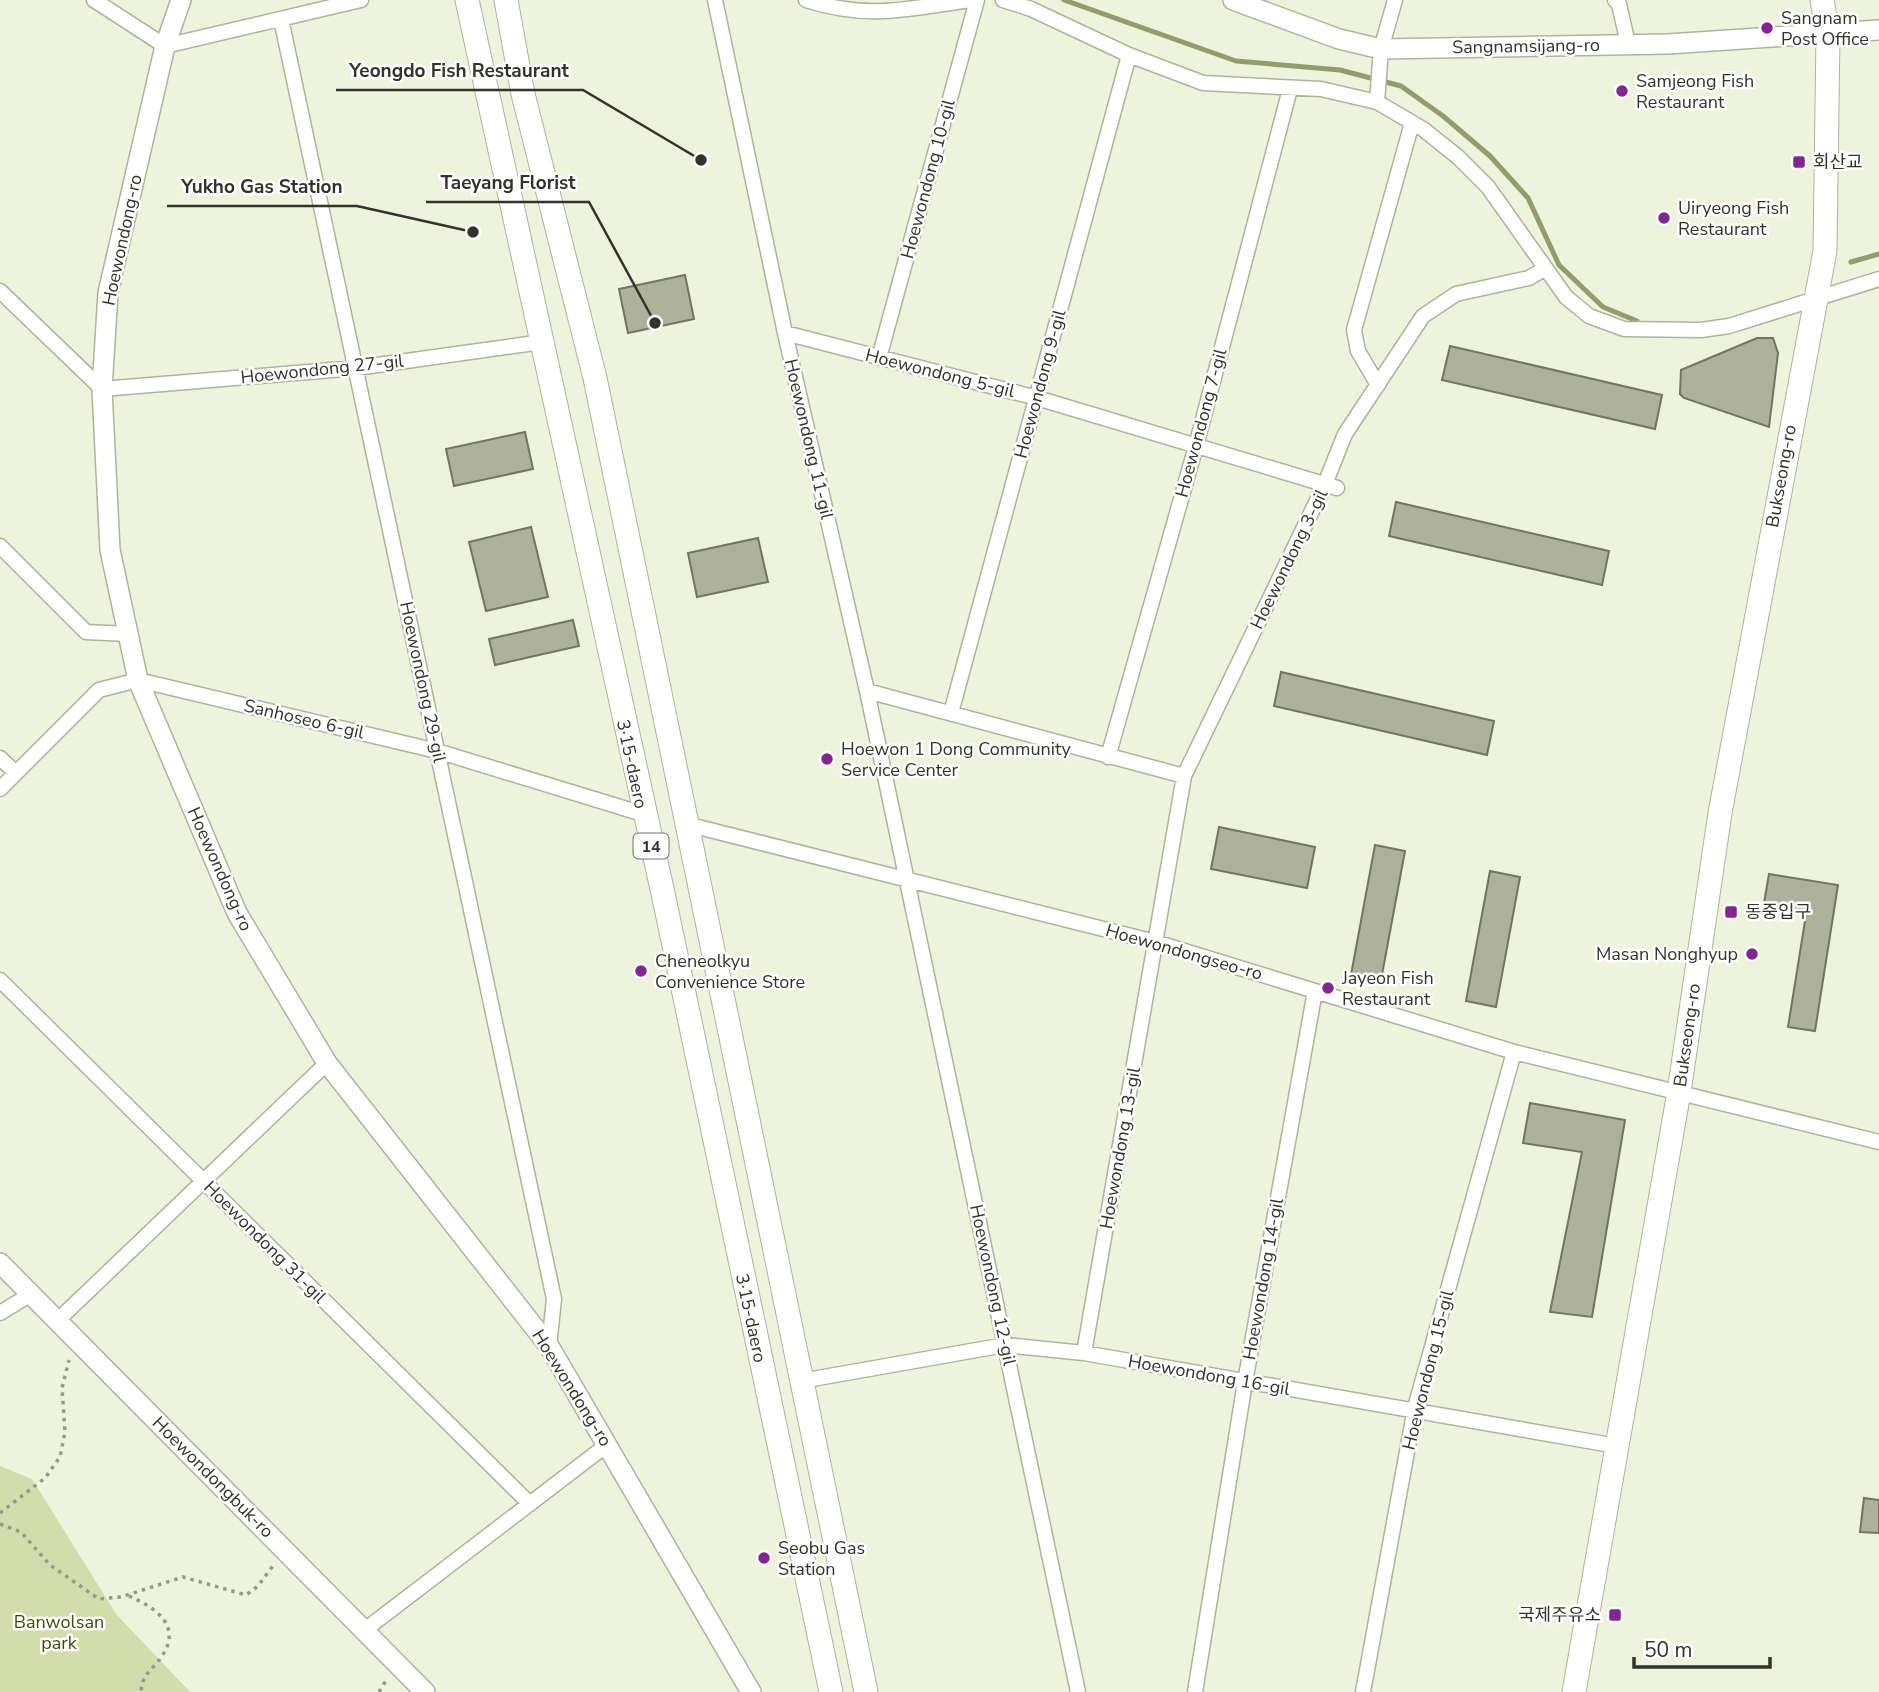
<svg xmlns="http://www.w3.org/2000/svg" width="1879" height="1692" font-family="'Nunito Sans','Noto Sans KR',sans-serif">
<rect width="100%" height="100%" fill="#eef3dc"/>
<path fill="#d3dcad" d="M0,1466L32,1479L116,1614L190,1692H0Z"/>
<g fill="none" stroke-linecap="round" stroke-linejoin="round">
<path stroke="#939c6a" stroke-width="5" d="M1064,0L1236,61L1340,70L1401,86L1443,116L1490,156L1528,198L1559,265L1603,307L1637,321
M1851,262L1879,254"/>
</g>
<path fill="#aeb29d" stroke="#717561" stroke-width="2" d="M685,275L694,319L628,333L619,289Z
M1757,338H1773L1778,353L1769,427L1684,398L1680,394L1681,370Z
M1450,346L1662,395L1655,429L1442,380Z
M525,432L533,469L454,486L446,449Z
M1396,502L1609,551L1602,585L1389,536Z
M531,527L548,597L486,611L469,542Z
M758,538L768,582L697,597L688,553Z
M573,620L579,646L495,665L489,639Z
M1281,672L1494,721L1487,755L1274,706Z
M1219,827L1315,847L1307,888L1211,869Z
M1375,845L1405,851L1381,980L1351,975Z
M1490,871L1520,877L1496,1007L1466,1001Z
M1769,874L1838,885L1815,1031L1788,1027L1806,915L1763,909Z
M1530,1103L1625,1120L1592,1317L1550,1312L1582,1152L1523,1143Z
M1864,1498L1879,1500V1533L1860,1532Z"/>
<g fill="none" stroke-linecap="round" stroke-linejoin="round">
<g stroke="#afb39e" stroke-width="17">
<path id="street" d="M94,0L165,46L361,0
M715,0L785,333L867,691L1078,1692
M806,0C868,20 907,9 970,0
M1003,0L1031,9L1129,55L1203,83L1321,89L1377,102L1423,129L1458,157L1488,187L1566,297L1589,316L1624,329L1701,330L1729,326L1879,279
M1615,0L1619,4L1628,44
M281,19L554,1299L549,1346
M1377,102L1381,49L1395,0
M0,291L102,389L356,368L542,342
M785,333L1037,398L1337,488
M879,358L977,0
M1378,385L1358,351L1354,330L1412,123
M0,546L86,632L128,634
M867,691L1184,776
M951,713L1129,55
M1108,757L1196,446L1290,89
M0,758L16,773
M0,789L99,690L138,680L437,751L643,814
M686,824L1155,942L1514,1052L1879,1142
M0,980L530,1504
M0,1313L31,1294
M57,1321L327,1063
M1084,1353L1184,776L1325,484L1345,434L1423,316L1456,294L1529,278L1544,269
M801,1381L1005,1345L1084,1353L1617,1446
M366,1629L608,1444
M1195,1692L1245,1382L1315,991
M1363,1692L1415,1408L1514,1052"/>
</g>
<g stroke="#afb39e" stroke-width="22">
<path id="secondary" d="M181,0L165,46L108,293L102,389L110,550L138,680L237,913L327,1063L549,1346L751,1692
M1233,0L1339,39L1381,49L1668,44L1879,30
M0,1263L425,1692"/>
</g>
<g stroke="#afb39e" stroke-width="25">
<path id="primary" d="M467,0L664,898L831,1692
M506,0L523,94L595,378L866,1692
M1574,1692L1679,1092L1720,813L1825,251L1828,34L1822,0"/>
</g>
<path stroke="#969a8a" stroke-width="3.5" stroke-dasharray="3.5 5" stroke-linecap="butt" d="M0,1513L45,1478L60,1457L65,1432L62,1388L69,1360
M0,1524L21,1532L50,1565L99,1599L121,1597L183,1577L246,1595L258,1586L275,1563
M129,1596C154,1607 183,1625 162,1656C153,1670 142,1673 141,1692
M379,1692L387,1679"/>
<use href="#street" stroke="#fff" stroke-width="14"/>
<use href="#secondary" stroke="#fff" stroke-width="19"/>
<use href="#primary" stroke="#fff" stroke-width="23"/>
</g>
<g fill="#842691" stroke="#fff" stroke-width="2.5">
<circle cx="1767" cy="28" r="7"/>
<circle cx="1622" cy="91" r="7"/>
<rect x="1792" y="155" width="14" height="14" rx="3.5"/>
<circle cx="1664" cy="218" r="7"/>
<circle cx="827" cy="759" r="7"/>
<rect x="1724" y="905" width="14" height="14" rx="3.5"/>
<circle cx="1752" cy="954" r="7"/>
<circle cx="641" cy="971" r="7"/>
<circle cx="1328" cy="988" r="7"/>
<circle cx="764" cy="1558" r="7"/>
<rect x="1608" y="1608" width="14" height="14" rx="3.5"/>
</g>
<g text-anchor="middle" stroke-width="5" stroke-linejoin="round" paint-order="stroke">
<rect fill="#fff" stroke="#70706b" stroke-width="2" x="633.5" y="833.5" width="35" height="25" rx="5"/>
<g font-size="16" font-weight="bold" fill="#32332b">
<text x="651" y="852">14</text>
</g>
<g font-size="18" fill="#32332b" stroke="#fff" text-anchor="start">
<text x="1781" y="24">Sangnam<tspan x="1781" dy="21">Post Office</tspan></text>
<text x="1636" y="87">Samjeong Fish<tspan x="1636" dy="21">Restaurant</tspan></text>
<text x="1813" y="168">회산교</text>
<text x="1678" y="214">Uiryeong Fish<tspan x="1678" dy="21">Restaurant</tspan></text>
<text x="841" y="755">Hoewon 1 Dong Community<tspan x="841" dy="21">Service Center</tspan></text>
<text x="1745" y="918">동중입구</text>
<text x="1738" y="960" text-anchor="end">Masan Nonghyup</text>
<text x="655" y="967">Cheneolkyu<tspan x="655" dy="21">Convenience Store</tspan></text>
<text x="1342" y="984">Jayeon Fish<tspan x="1342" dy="21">Restaurant</tspan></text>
<text x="778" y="1554">Seobu Gas<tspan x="778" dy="21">Station</tspan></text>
<text x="1601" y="1621" text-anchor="end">국제주유소</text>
</g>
<g font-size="18" fill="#32332b" stroke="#fff">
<text transform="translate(1526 46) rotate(-1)" y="6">Sangnamsijang-ro</text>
<text transform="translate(928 179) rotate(-75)" y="6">Hoewondong 10-gil</text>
<text transform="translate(122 240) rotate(-78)" y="6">Hoewondong-ro</text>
<text transform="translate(322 369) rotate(-6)" y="6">Hoewondong 27-gil</text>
<text transform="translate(940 373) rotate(14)" y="6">Hoewondong 5-gil</text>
<text transform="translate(1040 384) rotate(-75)" y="6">Hoewondong 9-gil</text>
<text transform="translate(1201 423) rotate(-75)" y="6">Hoewondong 7-gil</text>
<text transform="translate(809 439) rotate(77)" y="6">Hoewondong 11-gil</text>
<text transform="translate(1781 476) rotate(-80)" y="6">Bukseong-ro</text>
<text transform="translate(1289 559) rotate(-64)" y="6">Hoewondong 3-gil</text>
<text transform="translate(423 682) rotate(78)" y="6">Hoewondong 29-gil</text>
<text transform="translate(304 719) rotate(13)" y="6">Sanhoseo 6-gil</text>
<text transform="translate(632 764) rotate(78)" y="6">3·15-daero</text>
<text transform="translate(220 869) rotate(66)" y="6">Hoewondong-ro</text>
<text transform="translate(1184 952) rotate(16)" y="6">Hoewondongseo-ro</text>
<text transform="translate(1687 1035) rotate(-82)" y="6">Bukseong-ro</text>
<text transform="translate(1120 1148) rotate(-80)" y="6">Hoewondong 13-gil</text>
<text transform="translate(265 1242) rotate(45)" y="6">Hoewondong 31-gil</text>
<text transform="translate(1263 1279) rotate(-80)" y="6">Hoewondong 14-gil</text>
<text transform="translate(993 1285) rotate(78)" y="6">Hoewondong 12-gil</text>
<text transform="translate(751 1318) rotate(78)" y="6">3·15-daero</text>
<text transform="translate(1428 1370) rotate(-76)" y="6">Hoewondong 15-gil</text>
<text transform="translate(1209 1375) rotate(10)" y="6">Hoewondong 16-gil</text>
<text transform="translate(572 1388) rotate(58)" y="6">Hoewondong-ro</text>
<text transform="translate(213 1477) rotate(45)" y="6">Hoewondongbuk-ro</text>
</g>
<g font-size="18" fill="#41490c" stroke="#fff">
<text x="59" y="1628">Banwolsan<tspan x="59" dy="21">park</tspan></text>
</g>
</g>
<path fill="none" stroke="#32332b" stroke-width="2.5" d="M701 160L583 90H336M655 323L589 202H426M473 232L357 206H167"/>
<g fill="#32332b" stroke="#fff" stroke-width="2.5">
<circle cx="701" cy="160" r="7"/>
<circle cx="655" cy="323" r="7"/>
<circle cx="473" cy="232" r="7"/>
</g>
<g font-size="19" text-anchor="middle" font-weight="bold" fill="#32332b" stroke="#fff" stroke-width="5" stroke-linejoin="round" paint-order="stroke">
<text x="459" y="77">Yeongdo Fish Restaurant</text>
<text x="508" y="189">Taeyang Florist</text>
<text x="262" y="193">Yukho Gas Station</text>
</g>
<path d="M1634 1657v10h136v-10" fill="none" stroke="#32332b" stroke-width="3.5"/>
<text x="1644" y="1657" font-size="21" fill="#32332b" stroke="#ffffff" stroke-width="5" paint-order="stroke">50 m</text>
</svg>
